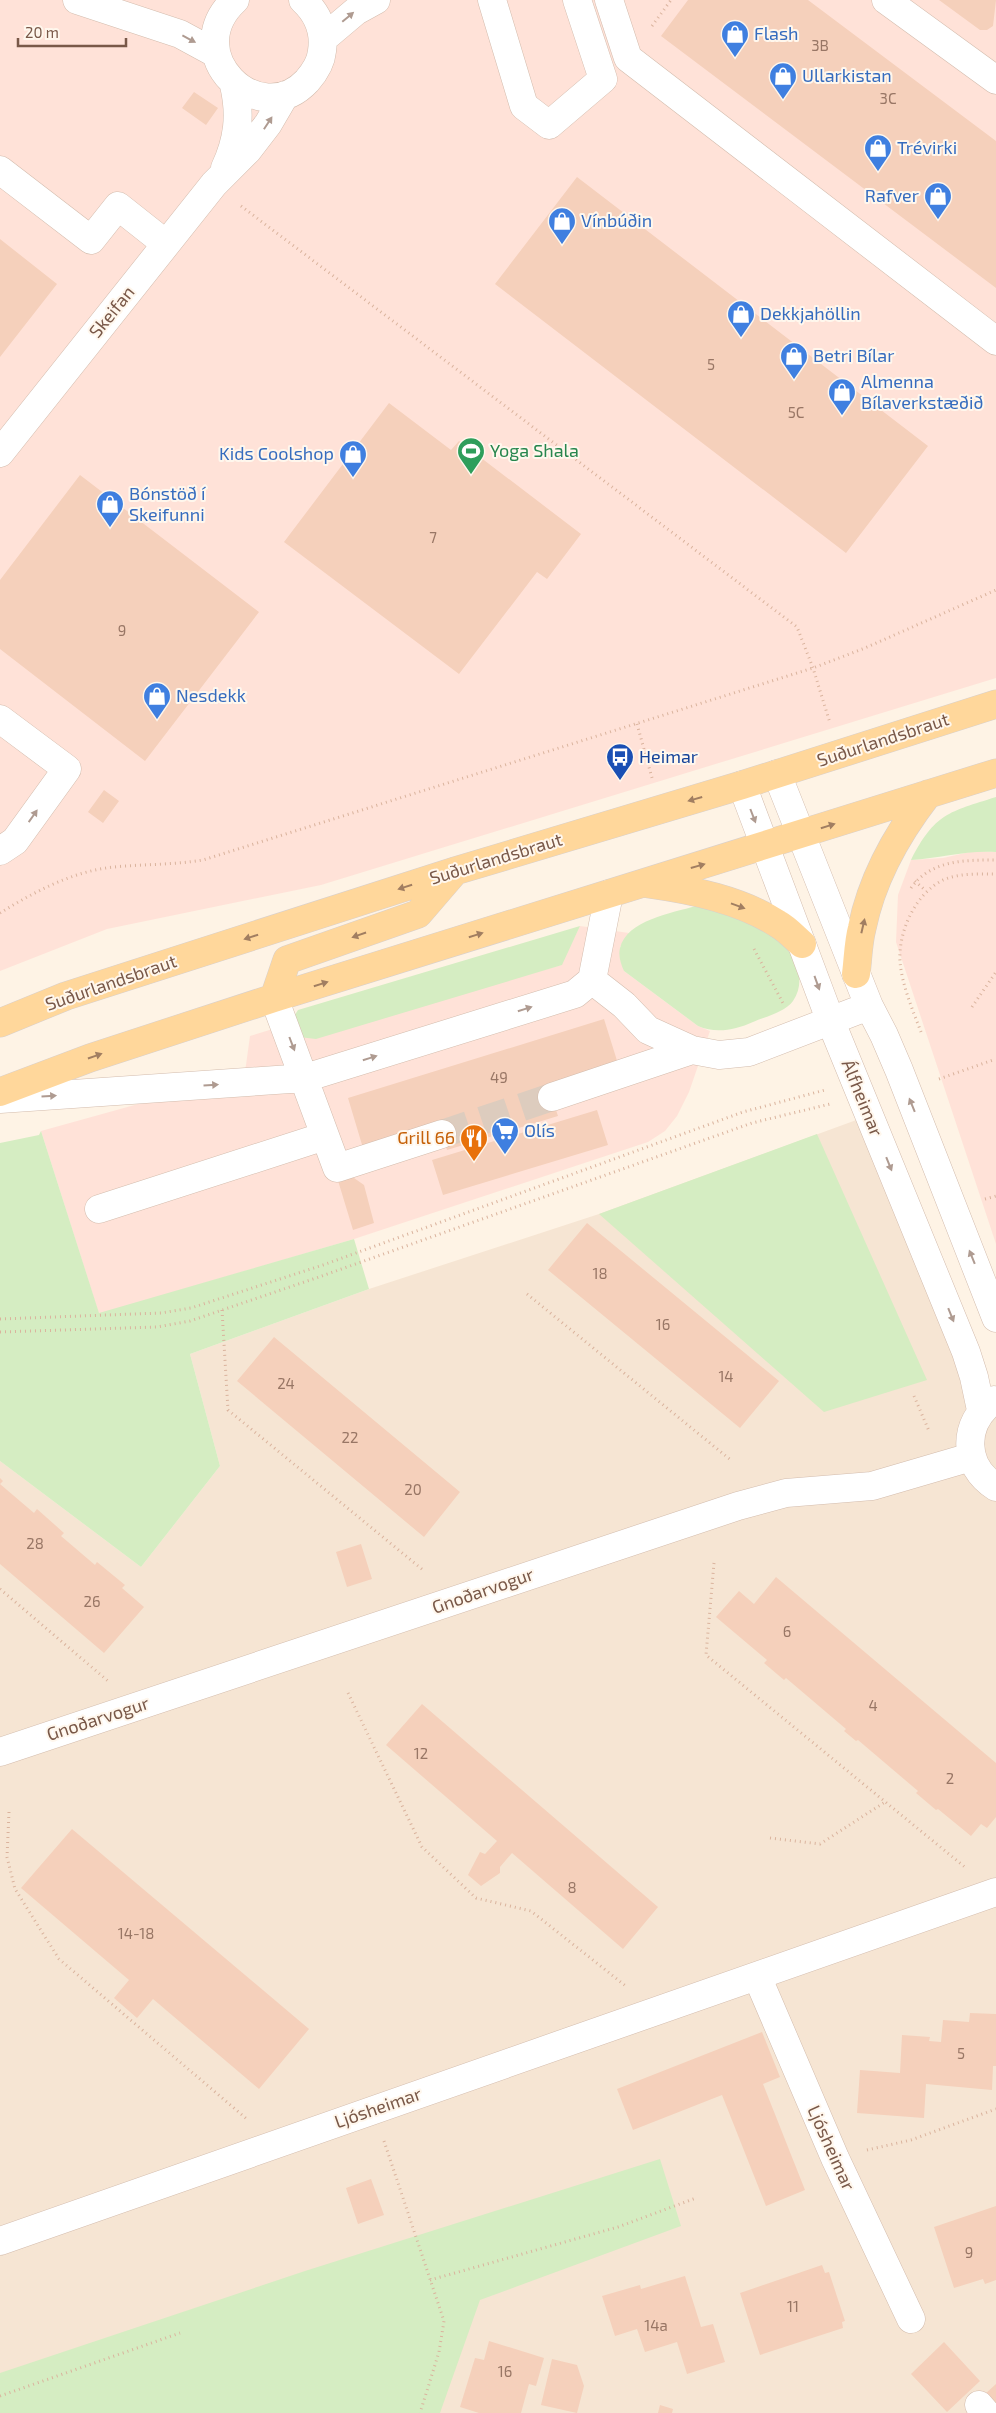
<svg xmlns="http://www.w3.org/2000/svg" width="996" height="2413" font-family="'Exo 2',sans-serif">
<rect width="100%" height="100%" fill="#fef3e5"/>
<path fill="#f6e5d3" d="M881,1111L996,1413V2413H0V1461L141,1567L220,1466L190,1354L369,1289L599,1214Z"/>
<path fill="#ffe2d8" d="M0,0H996V678L321,885L107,929L0,971Z
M974,851L996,852V1244L896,942L898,895L911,860L943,858Z
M580,926L629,933L620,947L624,971L698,1026L710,1031L689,1092L677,1116L665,1131L648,1142L354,1239L99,1314L41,1131L167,1096L242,1094L250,1036L289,1024L512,979L561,965Z"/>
<path fill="#d5edc2" d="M996,797V852C967,850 940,858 911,860C935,813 949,812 996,797Z
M696,906C720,910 747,917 768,930C790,943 810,977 793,1001C785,1012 765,1017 753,1022C735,1030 716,1034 698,1026L624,971C621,964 618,956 620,948C627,920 672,913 696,906Z
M580,926L562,965L316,1039L299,1037L289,1024L298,1010Z
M41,1131L99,1313L354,1239L369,1289L190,1354L220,1466L141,1567L0,1461V1143L39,1135Z
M817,1134L927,1380L824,1412L599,1214Z
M660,2159L681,2226L480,2300L440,2413H0V2373L305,2271Z"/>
<path fill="#f5d0bb" d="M688,0H808L996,141V288L661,36Z
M939,0H996L993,26L987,30H980Z
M194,92L218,108L206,125L182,108Z
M577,177L928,446L846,553L495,284Z
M0,239L57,284L0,357Z
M389,403L451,450L459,441L581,534L547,579L537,572L459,674L284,542Z
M80,475L259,612L145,761L0,649V580Z
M104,790L119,801L103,823L88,812Z
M604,1019L619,1067L549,1089L558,1116L447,1150L439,1125L363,1148L348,1098Z
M597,1110L608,1145L443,1195L432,1160Z
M344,1171L364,1185L374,1223L353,1230L336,1174Z
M587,1223L779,1381L740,1428L548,1270Z
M274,1337L460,1492L424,1537L237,1381Z
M0,1478L3,1481L0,1484L34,1513L37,1509L64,1533L61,1536L95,1565L97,1562L125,1585L122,1588L144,1607L104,1653L0,1564Z
M361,1544L372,1579L347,1587L336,1552Z
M776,1577L996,1763V1817L987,1828L981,1824L971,1836L938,1809L936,1810L916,1793L918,1791L858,1740L856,1741L844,1731L846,1729L786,1678L784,1680L764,1663L767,1660L716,1617L739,1591L754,1604Z
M422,1704L658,1907L623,1949L512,1853L500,1867V1873L481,1886L468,1875L480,1852L485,1854L497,1841L386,1745Z
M72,1829L309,2029L259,2089L153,1999L137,2018L114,1998L129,1980L21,1888Z
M970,2013L996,2014V2066H993L992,2090L926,2084L924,2118L857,2113L860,2070L900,2073L902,2035L930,2037L929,2041L941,2042L943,2020L969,2022Z
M762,2032L780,2077L763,2084L805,2190L766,2206L722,2095L633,2130L617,2089Z
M371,2179L384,2215L358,2224L346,2188Z
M996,2206V2280L985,2284L983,2279L954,2288L934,2227Z
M822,2265L825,2273L829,2272L845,2321L842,2322L843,2328L760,2355L740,2293Z
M685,2276L701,2327L713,2324L725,2362L687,2374L677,2342L645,2352L637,2329L615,2336L602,2296L640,2285L641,2289Z
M489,2341L544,2358L536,2386L529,2384L521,2413H479L460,2407L475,2358L484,2360Z
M944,2342L980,2381L947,2412L911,2374Z
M552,2359L577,2365L584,2386L577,2413L541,2405Z
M996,2384V2406L985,2394Z
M660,2405L673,2409L672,2413H658Z"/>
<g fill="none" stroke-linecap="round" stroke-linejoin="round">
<path stroke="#ddccbe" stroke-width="28" stroke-dasharray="28 14" stroke-linecap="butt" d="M442,1134L552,1097"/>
<g stroke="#d3bcad" stroke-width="29">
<path id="minor" d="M77,0L180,34L215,53
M235,0C177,54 259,132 307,81C314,73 321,63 322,51C325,31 318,14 303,0
M492,0L524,106L549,125L603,79L577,0
M609,0L628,58L996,341
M886,0L996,80
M324,38L356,11L376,0
M225,168C238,140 241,115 234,85
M0,170L91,240L118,206L166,244
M0,453L214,184L248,150L268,124L285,95
M0,719L67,769L15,841L0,851
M777,774L869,1006L884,1035L899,1070L996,1318
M742,785L831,1022L966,1352L974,1377L981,1410
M592,980L624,1005L648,1030L692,1050L719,1055L749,1052L869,1006
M274,998L337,1168L442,1134
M552,1097L692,1050
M0,1099L305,1078L575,994L592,980L609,894
M99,1209L325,1136
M994,1400C962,1423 962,1466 996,1487
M0,1752L738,1506L786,1493L872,1486L971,1457
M757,1976L835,2158L911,2319
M0,2241L996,1892
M979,2405L986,2413"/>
</g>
<g stroke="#d9d0cc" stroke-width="29">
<path id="major" d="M649,884C692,890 741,900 778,924C787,929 794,937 802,944
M856,974C858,959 858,943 862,928C872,878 897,834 928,794
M274,998L287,960L418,914L455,871
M0,1023L66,996L455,871L742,785L996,704
M0,1092L90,1058L274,998L996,773"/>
</g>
<path stroke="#dab39d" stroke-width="3" stroke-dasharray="1 4" stroke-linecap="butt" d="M652,26L671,0
M241,206L797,627L813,668L830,723
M637,724L652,778
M915,881L926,891
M911,888C931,860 964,860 996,860
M0,913C34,892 73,871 114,867C144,864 173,865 203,860L813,668L865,648L996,590
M754,949L784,1005
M972,1007L996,972
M921,1032C913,1011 902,985 900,962C898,932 915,894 943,880C959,873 979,874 996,874
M939,1079L993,1060
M985,1199L996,1196
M527,1294L732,1461
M222,1310L228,1410L423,1570
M0,1319L161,1313L191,1308L323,1265L743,1112L825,1090
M0,1332L157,1327L190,1321L319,1277L752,1123L830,1104
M914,1396L929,1431
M714,1563L706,1655L966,1868
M0,1589L108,1681
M348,1693L422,1847L476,1898L531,1911L627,1987
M9,1812L7,1857L15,1889L59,1959L248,2120
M770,1838L820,1844L885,1802
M384,2141L444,2321L439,2352L420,2413
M867,2150L911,2140L996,2109
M430,2280L618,2227L696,2198
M0,2396L180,2333"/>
<use href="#minor" stroke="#fff" stroke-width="28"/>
<use href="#major" stroke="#ffd79b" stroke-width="28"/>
</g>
<defs><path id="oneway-solid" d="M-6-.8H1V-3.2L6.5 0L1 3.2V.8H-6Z" transform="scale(1.25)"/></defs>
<g fill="#af9b91">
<use href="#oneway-solid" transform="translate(348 17) rotate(-40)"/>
<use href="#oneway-solid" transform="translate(189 39) rotate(28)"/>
<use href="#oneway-solid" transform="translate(268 123) rotate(-57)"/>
<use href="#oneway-solid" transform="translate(33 816) rotate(-55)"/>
<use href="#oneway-solid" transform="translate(753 816) rotate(69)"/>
<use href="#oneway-solid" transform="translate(817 983) rotate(70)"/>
<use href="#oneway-solid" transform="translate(525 1009) rotate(-17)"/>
<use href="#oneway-solid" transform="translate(292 1044) rotate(69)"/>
<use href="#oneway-solid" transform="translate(370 1058) rotate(-17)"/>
<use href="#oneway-solid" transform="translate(211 1085) rotate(-4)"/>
<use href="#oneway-solid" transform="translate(49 1096) rotate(-4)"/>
<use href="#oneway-solid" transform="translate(912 1105) rotate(-112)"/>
<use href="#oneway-solid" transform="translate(889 1164) rotate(68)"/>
<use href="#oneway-solid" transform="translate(972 1257) rotate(-112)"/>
<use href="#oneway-solid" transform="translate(951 1315) rotate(68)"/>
</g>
<g fill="#a17e61">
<use href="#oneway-solid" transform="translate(695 799) rotate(164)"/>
<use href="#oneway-solid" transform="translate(828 826) rotate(-17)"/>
<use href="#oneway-solid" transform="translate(698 866) rotate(-16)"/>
<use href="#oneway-solid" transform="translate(405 887) rotate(162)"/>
<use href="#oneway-solid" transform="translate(738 906) rotate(20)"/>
<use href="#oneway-solid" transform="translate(863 926) rotate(-77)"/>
<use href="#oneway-solid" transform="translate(359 935) rotate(161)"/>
<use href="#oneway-solid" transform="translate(476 935) rotate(-17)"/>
<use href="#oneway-solid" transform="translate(251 937) rotate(162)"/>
<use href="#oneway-solid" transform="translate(321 984) rotate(-17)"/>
<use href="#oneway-solid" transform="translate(95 1056) rotate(-19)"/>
</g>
<defs>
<g id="shop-pin" transform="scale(1.4375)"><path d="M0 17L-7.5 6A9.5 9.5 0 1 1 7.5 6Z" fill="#3f7fe0" stroke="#fff7ed"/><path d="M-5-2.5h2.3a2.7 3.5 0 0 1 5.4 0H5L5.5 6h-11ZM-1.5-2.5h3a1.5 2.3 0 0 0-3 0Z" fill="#fff"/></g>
<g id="stadium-pin" transform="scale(1.4375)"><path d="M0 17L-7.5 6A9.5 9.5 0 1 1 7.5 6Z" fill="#2e9e5b" stroke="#fff7ed"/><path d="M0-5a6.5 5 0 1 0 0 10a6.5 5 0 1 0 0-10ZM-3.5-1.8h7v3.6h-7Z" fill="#fff"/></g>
<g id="bus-pin" transform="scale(1.4375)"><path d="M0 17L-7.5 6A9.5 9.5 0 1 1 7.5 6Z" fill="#1a4fb4" stroke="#fff7ed"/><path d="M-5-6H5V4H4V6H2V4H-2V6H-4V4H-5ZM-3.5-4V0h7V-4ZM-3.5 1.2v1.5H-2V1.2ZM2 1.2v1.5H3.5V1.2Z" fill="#fff"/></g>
<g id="supermarket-pin" transform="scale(1.4375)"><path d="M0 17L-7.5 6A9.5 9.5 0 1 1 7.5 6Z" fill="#3f7fe0" stroke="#fff7ed"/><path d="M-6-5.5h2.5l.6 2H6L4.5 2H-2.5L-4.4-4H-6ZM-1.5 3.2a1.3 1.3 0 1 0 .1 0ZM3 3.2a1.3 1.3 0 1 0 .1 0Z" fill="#fff"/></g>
<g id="restaurant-pin" transform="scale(1.4375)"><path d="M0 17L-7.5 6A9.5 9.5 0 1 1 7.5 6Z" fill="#e8710a" stroke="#fff7ed"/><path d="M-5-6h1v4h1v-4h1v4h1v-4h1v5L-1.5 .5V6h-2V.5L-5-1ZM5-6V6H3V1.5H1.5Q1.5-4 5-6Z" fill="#fff"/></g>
</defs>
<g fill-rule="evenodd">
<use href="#shop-pin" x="735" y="34"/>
<use href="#shop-pin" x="783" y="76"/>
<use href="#shop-pin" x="878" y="148"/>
<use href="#shop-pin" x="938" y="196"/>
<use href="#shop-pin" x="562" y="221"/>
<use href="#shop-pin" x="741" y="314"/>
<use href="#shop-pin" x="794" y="356"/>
<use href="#shop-pin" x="842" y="392"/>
<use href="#stadium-pin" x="471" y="451"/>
<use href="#shop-pin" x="353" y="454"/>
<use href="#shop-pin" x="110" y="504"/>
<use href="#shop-pin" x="157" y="696"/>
<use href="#bus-pin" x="620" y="757"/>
<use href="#supermarket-pin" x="505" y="1131"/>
<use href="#restaurant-pin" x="474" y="1138"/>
</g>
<g text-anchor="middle" stroke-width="4" stroke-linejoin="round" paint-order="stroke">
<g font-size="15" fill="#987665">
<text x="820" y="51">3B</text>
<text x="888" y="104">3C</text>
<text x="711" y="370">5</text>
<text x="796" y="418">5C</text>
<text x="433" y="543">7</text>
<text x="122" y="636">9</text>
<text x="499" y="1083">49</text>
<text x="600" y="1279">18</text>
<text x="663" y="1330">16</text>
<text x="726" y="1382">14</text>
<text x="286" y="1389">24</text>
<text x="350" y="1443">22</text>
<text x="413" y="1495">20</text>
<text x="35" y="1549">28</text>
<text x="92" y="1607">26</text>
<text x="787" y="1637">6</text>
<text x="873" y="1711">4</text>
<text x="421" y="1759">12</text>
<text x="950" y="1784">2</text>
<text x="572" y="1893">8</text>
<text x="136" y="1939">14-18</text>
<text x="961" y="2059">5</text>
<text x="969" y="2258">9</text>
<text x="793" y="2312">11</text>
<text x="656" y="2331">14a</text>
<text x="505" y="2377">16</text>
</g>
<g font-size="18" fill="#366cbe" stroke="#fff7ed" text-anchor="start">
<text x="754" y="40">Flash</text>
<text x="802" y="82">Ullarkistan</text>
<text x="897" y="154">Trévirki</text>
<text x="919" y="202" text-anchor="end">Rafver</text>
<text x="581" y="227">Vínbúðin</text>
<text x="760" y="320">Dekkjahöllin</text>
<text x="813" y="362">Betri Bílar</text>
<text x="861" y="388">Almenna<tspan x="861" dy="21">Bílaverkstæðið</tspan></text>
<text x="334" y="460" text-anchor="end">Kids Coolshop</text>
<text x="129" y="500">Bónstöð í<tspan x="129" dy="21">Skeifunni</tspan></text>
<text x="176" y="702">Nesdekk</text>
<text x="524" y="1137">Olís</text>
</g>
<g font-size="18" fill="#795848" stroke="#fff7ed">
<text transform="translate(112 312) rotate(-51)" y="6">Skeifan</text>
<text transform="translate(883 740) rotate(-18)" y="6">Suðurlandsbraut</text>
<text transform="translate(496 859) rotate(-17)" y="6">Suðurlandsbraut</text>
<text transform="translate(111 983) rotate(-19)" y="6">Suðurlandsbraut</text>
<text transform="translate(862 1098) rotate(68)" y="6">Álfheimar</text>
<text transform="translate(483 1591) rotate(-19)" y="6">Gnoðarvogur</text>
<text transform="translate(98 1719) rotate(-18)" y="6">Gnoðarvogur</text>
<text transform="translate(378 2108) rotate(-19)" y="6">Ljósheimar</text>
<text transform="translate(831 2148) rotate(66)" y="6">Ljósheimar</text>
</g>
<g font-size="18" fill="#27864d" stroke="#fff7ed" text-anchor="start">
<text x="490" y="457">Yoga Shala</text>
</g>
<g font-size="18" fill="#164399" stroke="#fff7ed" text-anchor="start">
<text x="639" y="763">Heimar</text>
</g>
<g font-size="18" fill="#c56008" stroke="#fff7ed" text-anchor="end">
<text x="455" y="1144">Grill 66</text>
</g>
</g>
<path d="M18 38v8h108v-8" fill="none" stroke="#795848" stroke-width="2.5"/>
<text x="25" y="38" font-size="15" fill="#795848" stroke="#fff7ed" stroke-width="4" paint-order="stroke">20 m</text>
</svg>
